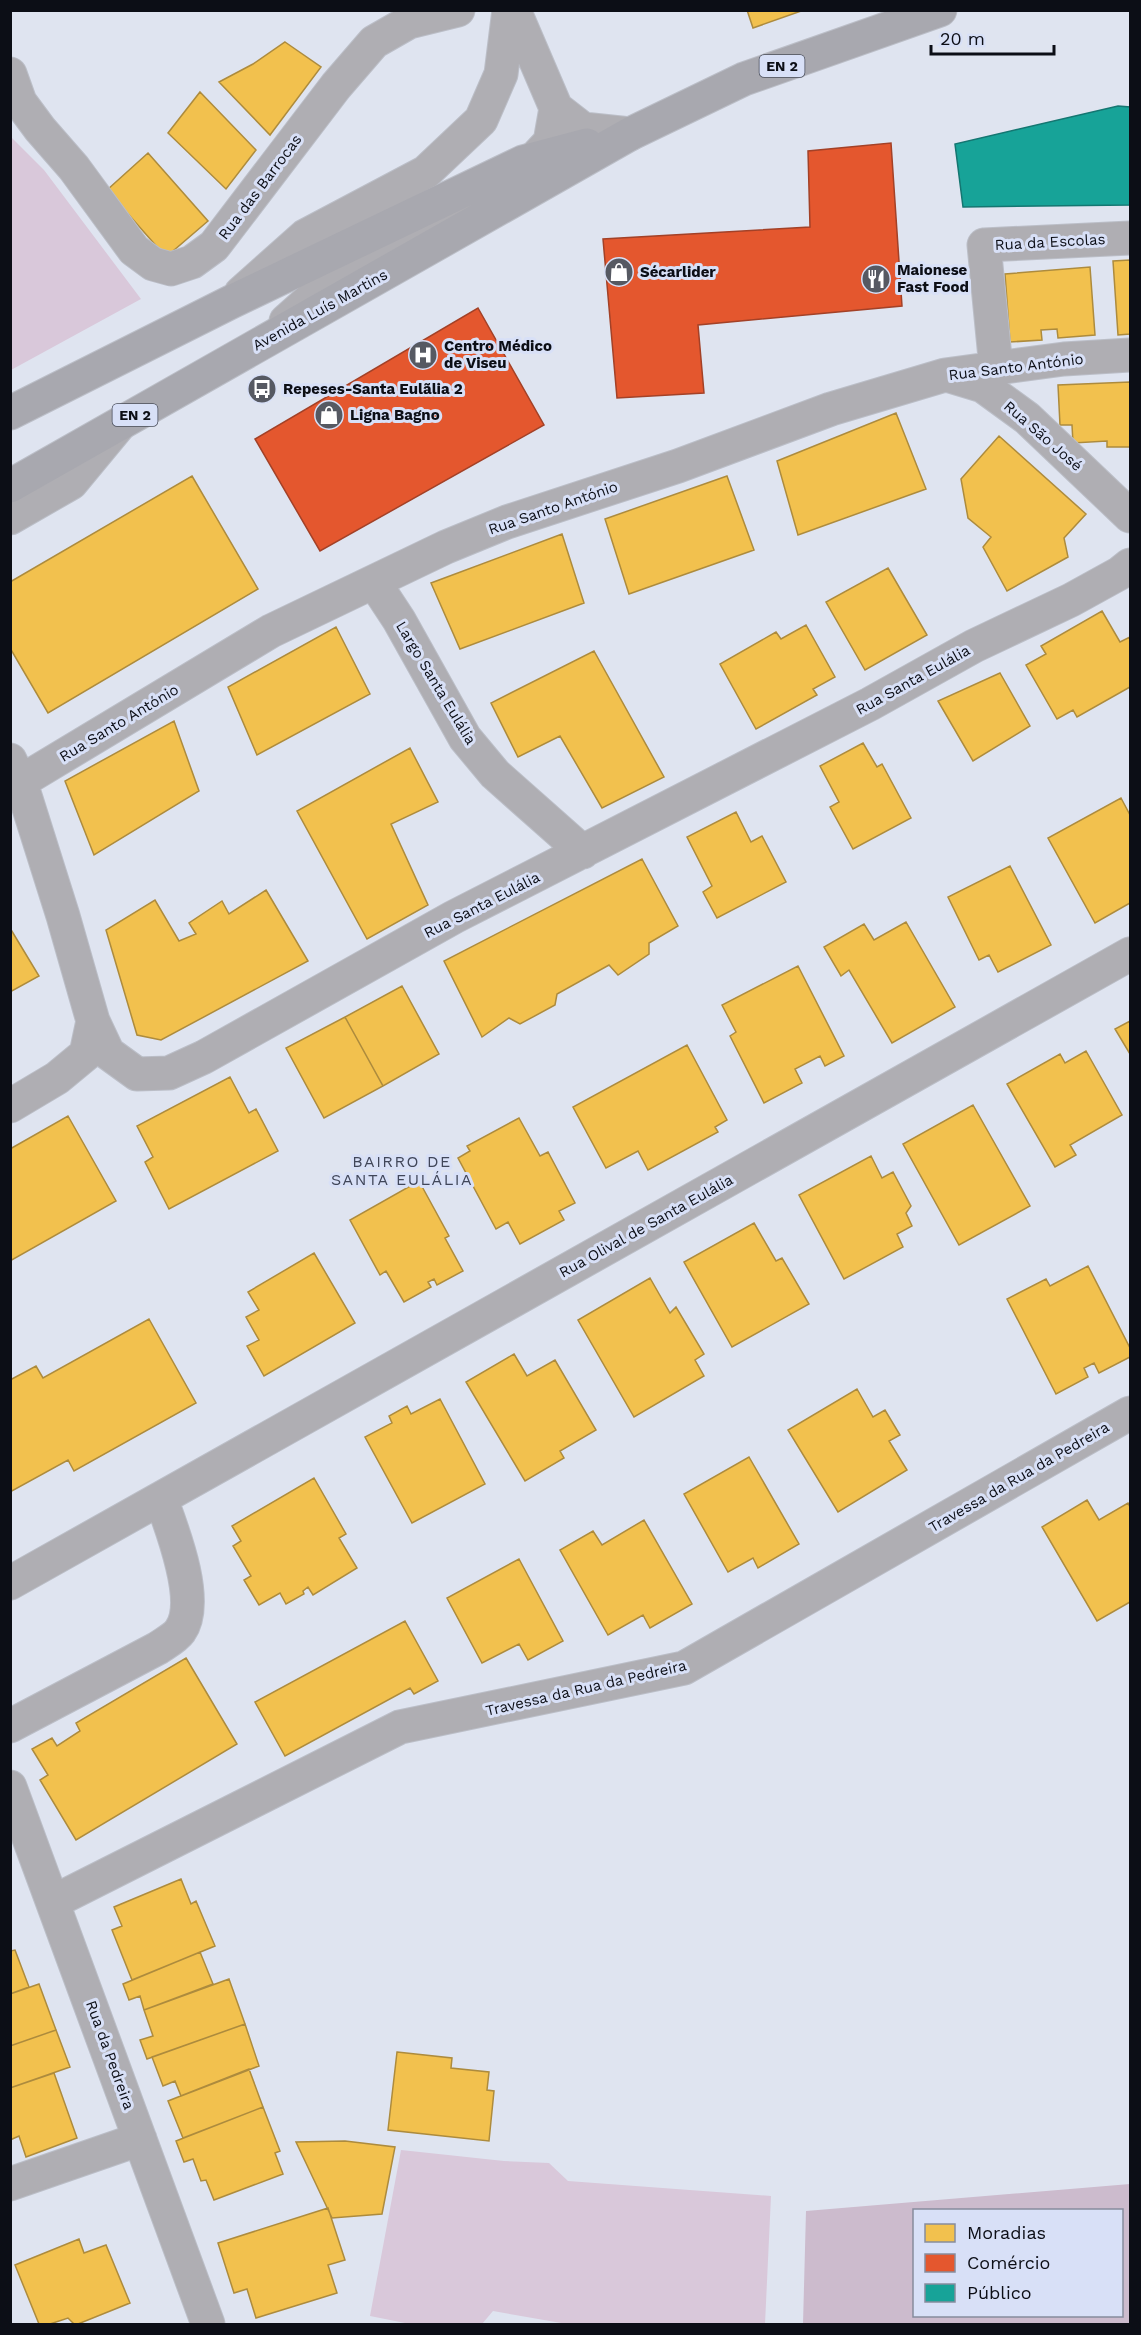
<svg xmlns="http://www.w3.org/2000/svg" width="1141" height="2335" font-family="'Work Sans',sans-serif">
<rect width="100%" height="100%" fill="#dfe4f0"/>
<path fill="#d9c8da" d="M10,136L44,170L141,299L11,370Z
M401,2150L504,2161L549,2163L568,2181L771,2196L765,2324H567L493,2311L482,2324H410L370,2316Z"/>
<path fill="#ccbbcd" fill-rule="evenodd" d="M1130,2184V2324H803L806,2211ZM914,2210H1122V2316H914Z"/>
<path fill="#f2c14e" stroke="#ad8b3d" stroke-width="1.5" d="M747,10H804L753,28Z
M285,42L321,67L270,135L219,82L253,64Z
M200,92L256,150L226,189L168,133Z
M148,153L208,221L166,257L107,190Z
M1130,260V334L1118,335L1113,261Z
M1090,267L1095,335L1058,338L1057,329L1041,330L1042,340L1010,342L1005,274Z
M1130,382V447H1107V441L1073,443L1072,425H1060L1058,385Z
M896,413L926,489L798,535L777,461Z
M999,436L1086,514L1064,538L1068,557L1007,591L983,547L991,537L968,518L961,479Z
M192,476L258,589L48,713L10,648V582Z
M727,476L754,550L629,594L605,519Z
M562,534L584,603L460,649L431,583Z
M888,568L927,635L865,670L826,602Z
M1102,611L1120,642L1130,637V687L1077,717L1073,710L1057,719L1026,665L1046,654L1041,646Z
M806,625L835,677L813,689L817,695L756,729L720,664L776,632L781,639Z
M336,627L370,694L257,755L228,687Z
M594,651L664,777L602,808L560,736L518,757L491,703Z
M1000,673L1030,726L973,761L938,701Z
M174,721L199,791L94,855L65,781Z
M863,743L877,767L882,764L911,818L853,849L830,807L839,802L820,766Z
M410,748L438,802L391,824L428,905L367,939L297,811Z
M1121,798L1130,815V903L1095,923L1048,838Z
M736,812L751,842L762,836L786,882L717,918L703,892L712,886L687,837Z
M642,859L678,926L649,943V954L618,975L609,965L557,994L555,1005L520,1024L509,1018L482,1037L444,961Z
M1010,866L1051,945L998,972L989,955L979,960L948,897Z
M266,890L308,961L161,1040L137,1035L106,930L155,900L179,941L196,934L189,923L222,901L229,914Z
M906,922L955,1007L892,1043L849,970L841,976L824,947L864,924L874,940Z
M10,928L39,976L10,992Z
M798,966L844,1056L825,1066L820,1056L795,1069L802,1083L764,1103L730,1036L736,1032L722,1005Z
M402,986L439,1054L383,1086L345,1017Z
M345,1017L383,1086L324,1118L286,1048Z
M1130,1021V1054L1115,1029Z
M687,1045L727,1120L715,1127L718,1132L648,1170L638,1151L606,1168L573,1107Z
M1086,1051L1122,1115L1070,1145L1076,1155L1055,1167L1007,1084L1060,1054L1065,1063Z
M230,1077L249,1113L256,1109L278,1151L169,1209L145,1162L153,1157L137,1126Z
M973,1105L1030,1206L959,1245L903,1144Z
M68,1116L116,1201L10,1261V1149Z
M519,1118L540,1156L548,1152L575,1203L559,1211L564,1220L520,1244L508,1222L496,1229L458,1158L470,1151L467,1146Z
M871,1156L882,1178L893,1172L911,1206L906,1213L912,1226L897,1234L903,1247L844,1279L799,1195Z
M419,1181L449,1236L445,1238L463,1271L437,1285L434,1279L428,1282L431,1287L404,1302L386,1271L380,1275L350,1220Z
M754,1223L776,1261L782,1258L809,1304L732,1347L684,1262Z
M314,1253L355,1323L264,1376L247,1346L259,1340L246,1317L259,1310L248,1292Z
M1088,1266L1130,1348V1357L1099,1373L1094,1363L1084,1368L1088,1377L1056,1394L1007,1299L1046,1279L1050,1286Z
M650,1278L670,1313L676,1307L704,1354L695,1360L704,1376L634,1417L578,1320Z
M149,1319L196,1403L74,1471L68,1460L10,1492V1380L36,1366L43,1378Z
M514,1354L527,1376L555,1360L596,1430L560,1451L564,1458L525,1481L466,1382Z
M857,1389L873,1417L885,1410L900,1435L889,1441L907,1470L838,1512L788,1430Z
M440,1399L485,1484L412,1523L365,1437L392,1423L389,1416L407,1406L411,1414Z
M749,1457L799,1544L758,1568L753,1558L728,1572L684,1494Z
M314,1478L346,1534L339,1538L357,1568L313,1595L308,1587L303,1591L304,1594L286,1604L280,1593L259,1605L244,1580L251,1576L233,1546L241,1541L232,1526Z
M1087,1500L1099,1520L1128,1503L1130,1507V1602L1097,1621L1042,1527Z
M644,1520L692,1604L650,1628L643,1615L608,1635L560,1550L593,1531L602,1545Z
M519,1559L563,1641L528,1660L519,1644L482,1663L447,1598Z
M405,1621L438,1681L414,1694L410,1688L285,1756L255,1702Z
M186,1658L237,1744L76,1840L40,1780L48,1775L32,1749L52,1738L57,1746L80,1731L76,1723Z
M181,1879L191,1904L196,1901L215,1946L132,1980L112,1930L122,1926L114,1907Z
M15,1950L29,1987L10,1994V1951Z
M200,1952L213,1984L144,2010L140,1996L129,2000L123,1984Z
M229,1979L245,2024L147,2059L140,2040L153,2036L144,2010Z
M39,1984L56,2030L10,2046V1994Z
M245,2024L259,2066L181,2096L175,2081L163,2086L152,2057Z
M56,2030L70,2067L10,2088V2046Z
M397,2052L452,2058L451,2068L489,2072L487,2090L494,2091L489,2141L388,2130Z
M249,2069L263,2107L183,2138L168,2101Z
M54,2073L77,2138L26,2157L19,2136L10,2140V2088Z
M263,2107L280,2151L275,2153L283,2174L214,2200L206,2180L201,2181L193,2159L184,2162L176,2141Z
M345,2141L395,2147L382,2214L332,2218L296,2142Z
M328,2208L345,2260L328,2265L337,2293L256,2318L247,2289L234,2293L218,2243Z
M79,2239L84,2253L106,2245L130,2303L78,2324H74L68,2318L50,2324H39L15,2265Z"/>
<path fill="#e4572e" stroke="#a34127" stroke-width="1.5" d="M891,143L902,306L698,325L704,393L617,398L603,239L810,227L808,151Z
M478,308L544,425L320,551L255,439Z"/>
<path fill="#17a398" stroke="#147671" stroke-width="1.5" d="M1118,106L1130,107V205L963,207L955,144Z"/>
<g fill="none" stroke-linecap="round" stroke-linejoin="round">
<g stroke="#bbbec7" stroke-width="35">
<path id="street" d="M514,10L556,108L583,129L630,134
M10,74L20,102L40,129L74,168L134,250L153,264L171,269L192,262L214,246L336,86L374,42L409,22L458,10
M241,293L305,236L426,172L481,120L501,74L509,10
M286,321L341,272L452,214L520,174L550,142L556,108
M996,368L984,245L1130,238
M950,376L983,386L1027,418L1130,516
M10,518L71,483L119,425
M374,582L399,620L465,738L495,774L583,852
M10,760L21,783L63,916L93,1021L108,1053L137,1074L169,1073L204,1057L454,917L870,704L974,646L1071,600L1120,573L1130,565
M10,788L271,631L446,547L507,522L678,466L831,409L945,375L1064,359L1130,355
M10,1106L57,1078L86,1054L93,1021
M10,1583L1130,954
M10,1726L158,1648C165,1643 175,1638 180,1631C201,1602 172,1529 161,1499
M10,1787L208,2324
M53,1902L400,1727L684,1668L1130,1413
M10,2184L140,2139"/>
</g>
<g stroke="#bbbec7" stroke-width="35">
<path id="primary" d="M10,413L231,302L523,162L587,145
M10,486L630,134L744,79L940,10"/>
</g>
<use href="#street" stroke="#afaeb3" stroke-width="33"/>
<use href="#primary" stroke="#a8a8af" stroke-width="33"/>
</g>
<defs>
<g id="shop-disc" transform="scale(1.5)"><circle r="9.5" fill="#565962" stroke="#d8e0f7"/><path d="M-5-2.5h2.3a2.7 3.5 0 0 1 5.4 0H5L5.5 6h-11ZM-1.5-2.5h3a1.5 2.3 0 0 0-3 0Z" fill="#fff"/></g>
<g id="restaurant-disc" transform="scale(1.5)"><circle r="9.5" fill="#565962" stroke="#d8e0f7"/><path d="M-5-6h1v4h1v-4h1v4h1v-4h1v5L-1.5 .5V6h-2V.5L-5-1ZM5-6V6H3V1.5H1.5Q1.5-4 5-6Z" fill="#fff"/></g>
<g id="hospital-disc" transform="scale(1.5)"><circle r="9.5" fill="#565962" stroke="#d8e0f7"/><path d="M-5-5h3v3.5h4V-5h3V5h-3V1.5h-4V5h-3Z" fill="#fff"/></g>
<g id="bus-disc" transform="scale(1.5)"><circle r="9.5" fill="#565962" stroke="#d8e0f7"/><path d="M-5-6H5V4H4V6H2V4H-2V6H-4V4H-5ZM-3.5-4V0h7V-4ZM-3.5 1.2v1.5H-2V1.2ZM2 1.2v1.5H3.5V1.2Z" fill="#fff"/></g>
</defs>
<g fill-rule="evenodd">
<use href="#shop-disc" x="619" y="272"/>
<use href="#restaurant-disc" x="876" y="279"/>
<use href="#hospital-disc" x="423" y="355"/>
<use href="#bus-disc" x="262" y="389"/>
<use href="#shop-disc" x="329" y="415"/>
</g>
<g text-anchor="middle" stroke-width="6" stroke-linejoin="round" paint-order="stroke">
<g fill="#d8e0f7" stroke="#494d5a" stroke-width="1.5">
<rect x="759.5" y="55" width="45" height="22" rx="4.5"/>
<rect x="112.5" y="404" width="45" height="22" rx="4.5"/>
</g>
<g font-size="14" font-weight="bold" fill="#0c0e16">
<text x="782" y="71">EN 2</text>
<text x="135" y="420">EN 2</text>
</g>
<g font-size="15" fill="#0c0e16" stroke="#d8e0f7">
<text transform="translate(260 187) rotate(-53)" y="5">Rua das Barrocas</text>
<text transform="translate(1050 242) rotate(-3)" y="5">Rua da Escolas</text>
<text transform="translate(320 310) rotate(-29)" y="5">Avenida Luís Martins</text>
<text transform="translate(1016 367) rotate(-7)" y="5">Rua Santo António</text>
<text transform="translate(1043 436) rotate(41)" y="5">Rua São José</text>
<text transform="translate(553 508) rotate(-19)" y="5">Rua Santo António</text>
<text transform="translate(913 680) rotate(-29)" y="5">Rua Santa Eulália</text>
<text transform="translate(436 683) rotate(59)" y="5">Largo Santa Eulália</text>
<text transform="translate(119 723) rotate(-31)" y="5">Rua Santo António</text>
<text transform="translate(482 905) rotate(-27)" y="5">Rua Santa Eulália</text>
<text transform="translate(646 1226) rotate(-29)" y="5">Rua Olival de Santa Eulália</text>
<text transform="translate(1019 1477) rotate(-30)" y="5">Travessa da Rua da Pedreira</text>
<text transform="translate(586 1688) rotate(-13)" y="5">Travessa da Rua da Pedreira</text>
<text transform="translate(110 2055) rotate(70)" y="5">Rua da Pedreira</text>
</g>
<g font-size="15" font-weight="bold" fill="#0c0e16" stroke="#d8e0f7" text-anchor="start">
<text x="897" y="275">Maionese<tspan x="897" dy="17">Fast Food</tspan></text>
<text x="640" y="277">Sécarlider</text>
<text x="444" y="351">Centro Médico<tspan x="444" dy="17">de Viseu</tspan></text>
<text x="283" y="394">Repeses-Santa Eulãlia 2</text>
<text x="350" y="420">Ligna Bagno</text>
</g>
<g font-size="16" letter-spacing="1.5" fill="#404659" stroke="#d8e0f7">
<text x="402" y="1167">BAIRRO DE<tspan x="402" dy="18">SANTA EULÁLIA</tspan></text>
</g>
</g>
<rect width="1141" height="2335" fill="none" stroke="#0c0e16" stroke-width="24"/>
<rect x="913" y="2209" width="210" height="108" fill="#d8e0f7" stroke="#868c9d" stroke-width="1.5"/>
<rect x="925" y="2224" width="30" height="18" fill="#f2c14e" stroke="#868c9d" stroke-width="1.5"/>
<text x="967" y="2239" font-size="18" fill="#0c0e16">Moradias</text>
<rect x="925" y="2254" width="30" height="18" fill="#e4572e" stroke="#868c9d" stroke-width="1.5"/>
<text x="967" y="2269" font-size="18" fill="#0c0e16">Comércio</text>
<rect x="925" y="2284" width="30" height="18" fill="#17a398" stroke="#868c9d" stroke-width="1.5"/>
<text x="967" y="2299" font-size="18" fill="#0c0e16">Público</text>
<path d="M931 45v9h123v-9" fill="none" stroke="#0c0e16" stroke-width="3"/>
<text x="940" y="45" font-size="18" fill="#0c0e16" stroke="#d8e0f7" stroke-width="4.5" paint-order="stroke">20 m</text>
</svg>
